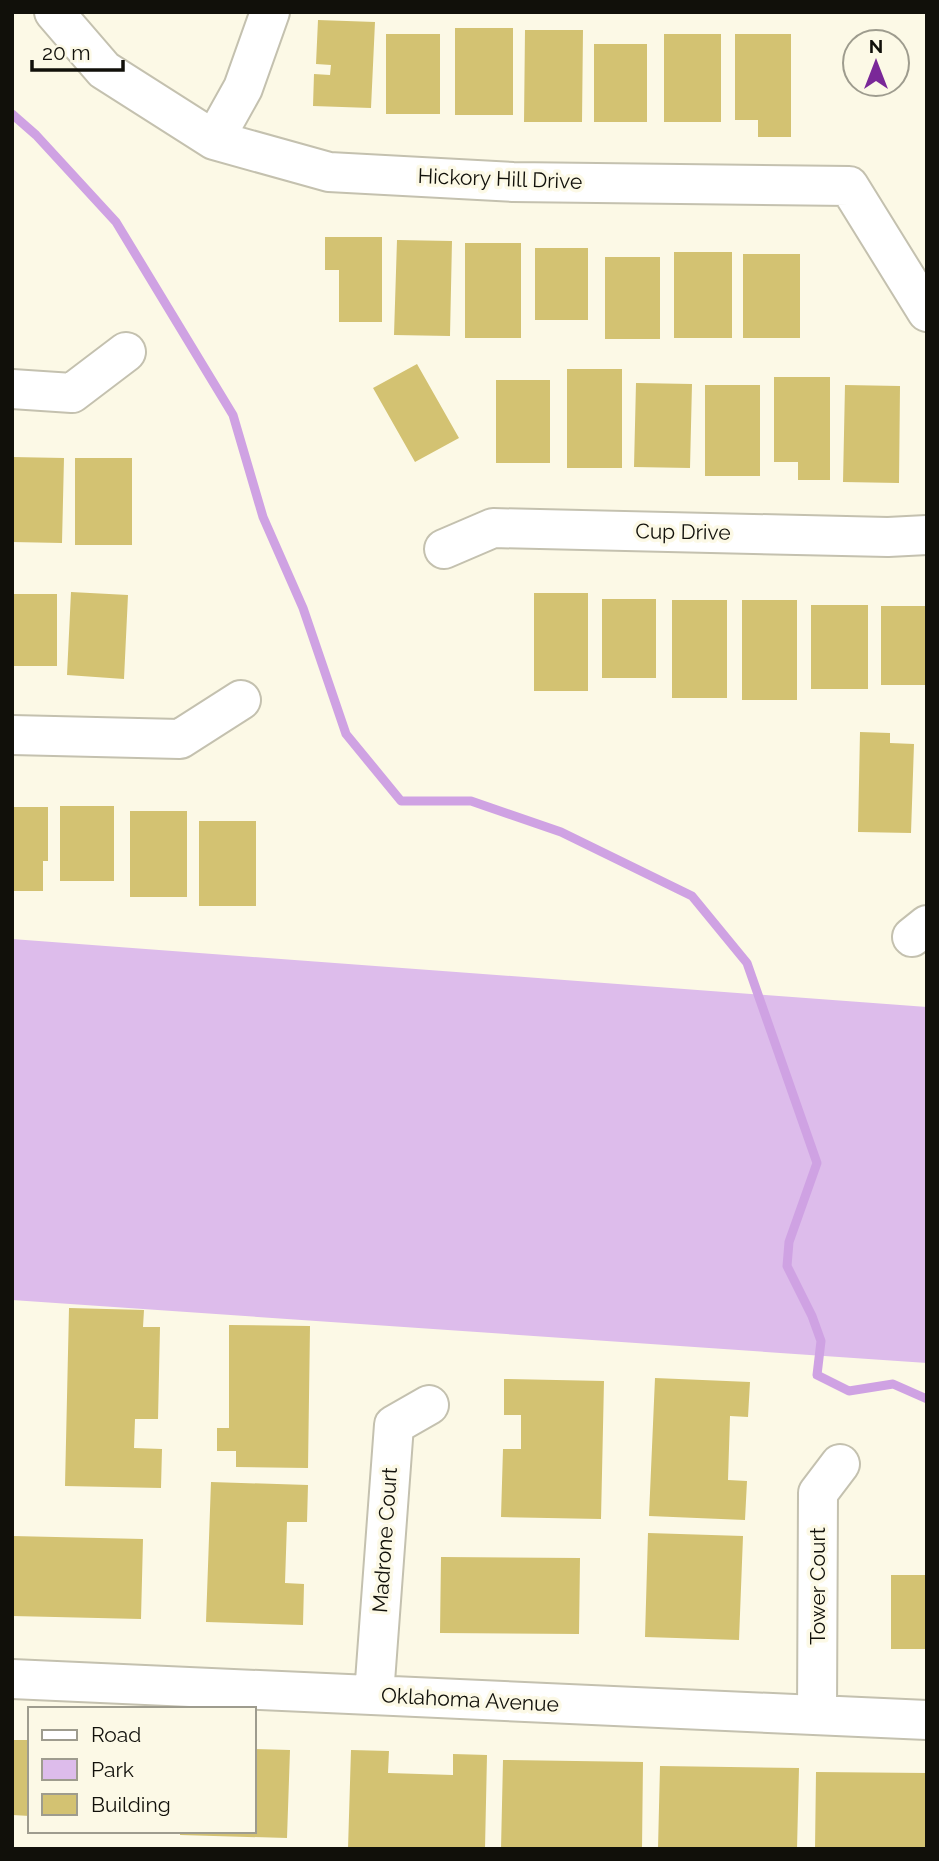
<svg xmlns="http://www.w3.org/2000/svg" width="939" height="1861" font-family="Raleway,sans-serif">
<rect width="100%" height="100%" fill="#fcf9e6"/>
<path fill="#ddbceb" d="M12,939L927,1007V1363L12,1300Z"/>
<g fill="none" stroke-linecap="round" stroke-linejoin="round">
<path stroke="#cfa2e3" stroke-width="9" d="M12,114L36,135L116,222L233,415L263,517L303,608L346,734L401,801H471L561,832L692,896L747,963L817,1163L789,1242L787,1266L812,1316L821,1341L817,1375L849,1391L893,1384L927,1399"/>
</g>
<path fill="#d3c272" d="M318,20L375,22L371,108L313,106L314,74L330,75L331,65L316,64Z
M455,28H513V115H455Z
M525,30H583L582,122H524Z
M386,34H440V114H386Z
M664,34H721V122H664Z
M735,34H791V137H758V120H735Z
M594,44H647V122H594Z
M325,237H382V322H339V270H325Z
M397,240L452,241L450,336L394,335Z
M465,243H521V338H465Z
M535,248H588V320H535Z
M674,252H732V338H674Z
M743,254H800V338H743Z
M605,257H660V339H605Z
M417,364L459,438L415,462L373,388Z
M567,369H622V468H567Z
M774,377H830V480H798V462H774Z
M496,380H550V463H496Z
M636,383L692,384L690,468L634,467Z
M705,385H760V476H705Z
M845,385L900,386L899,483L843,482Z
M12,457L64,458L62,543L12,542Z
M75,458H132V545H75Z
M71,592L128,595L124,679L67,675Z
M534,593H588V691H534Z
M12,594H57V666H12Z
M602,599H656V678H602Z
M672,600H727V698H672Z
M742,600H797V700H742Z
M811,605H868V689H811Z
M881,606H927V685H881Z
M860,732L890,733V743L914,744L911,833L858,832Z
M60,806H114V881H60Z
M12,807H48V861H43V891H12Z
M130,811H187V897H130Z
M199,821H256V906H199Z
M69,1308L144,1310L143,1327H160L158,1419H135L134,1448L162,1449L161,1488L65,1486Z
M229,1325L310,1326L308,1468L236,1467V1451H217V1428H229Z
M655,1378L750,1382L748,1417L730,1416L728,1480L747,1481L745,1520L649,1516Z
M504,1379L604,1381L601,1519L501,1517L503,1449H521V1415H504Z
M211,1482L308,1485L307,1522H287L285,1583L304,1584L303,1625L206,1622Z
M648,1533L743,1536L739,1640L645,1637Z
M12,1536L143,1539L141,1619L12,1616Z
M441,1557L580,1558L579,1634L440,1633Z
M891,1575H927V1649H891Z
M12,1740H30V1816L12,1815Z
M254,1749L290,1750L287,1838L180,1835V1831H254Z
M351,1750L389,1751L388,1773L453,1775V1754L487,1755L485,1849H348Z
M503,1760L643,1762L642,1849H501Z
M660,1766L799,1768L797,1849H658Z
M816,1772L927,1773V1849H815Z"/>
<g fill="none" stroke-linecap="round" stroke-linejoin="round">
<g stroke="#c4c1af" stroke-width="42">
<path id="minor" d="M54,12L104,70L214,140L329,172L513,182L849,186L927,312
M214,140L243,88L270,12
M12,389L72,393L126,352
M444,549L493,528L888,537L927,535
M12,735L180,739L241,700
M912,937L927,925
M12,1679L927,1720
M374,1695L394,1425L429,1405
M817,1715L818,1493L840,1464"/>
</g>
<use href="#minor" stroke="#fff" stroke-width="38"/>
</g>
<g text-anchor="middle" stroke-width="7" stroke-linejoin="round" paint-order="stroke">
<g font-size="21" fill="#11100a" stroke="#fcf9e6">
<text transform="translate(500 179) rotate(2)" y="7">Hickory Hill Drive</text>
<text transform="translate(683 532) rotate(1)" y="7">Cup Drive</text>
<text transform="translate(385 1540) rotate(-86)" y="7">Madrone Court</text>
<text transform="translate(818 1586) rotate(-90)" y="7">Tower Court</text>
<text transform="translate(470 1700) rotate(3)" y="7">Oklahoma Avenue</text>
</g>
</g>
<rect width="939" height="1861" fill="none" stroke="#11100a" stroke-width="28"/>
<rect x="28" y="1707" width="228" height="126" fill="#fcf9e6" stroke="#9e9c8e" stroke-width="2"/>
<rect x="42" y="1730" width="35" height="10" fill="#ffffff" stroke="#9e9c8e" stroke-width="2"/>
<text x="91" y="1742" font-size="21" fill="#11100a">Road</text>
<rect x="42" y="1759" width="35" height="21" fill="#ddbceb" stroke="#9e9c8e" stroke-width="2"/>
<text x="91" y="1777" font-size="21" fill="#11100a">Park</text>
<rect x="42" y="1794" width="35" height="21" fill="#d3c272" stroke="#9e9c8e" stroke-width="2"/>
<text x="91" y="1812" font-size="21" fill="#11100a">Building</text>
<g transform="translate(876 63)"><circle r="33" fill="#fcf9e6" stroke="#9e9c8e" stroke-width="2"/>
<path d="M0-5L12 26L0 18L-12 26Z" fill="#7a2898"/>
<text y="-10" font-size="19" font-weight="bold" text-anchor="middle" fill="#11100a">N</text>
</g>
<path d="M32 60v10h91v-10" fill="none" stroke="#11100a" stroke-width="3.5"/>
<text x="42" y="60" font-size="21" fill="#11100a" stroke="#fcf9e6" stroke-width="5" paint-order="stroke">20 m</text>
</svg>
